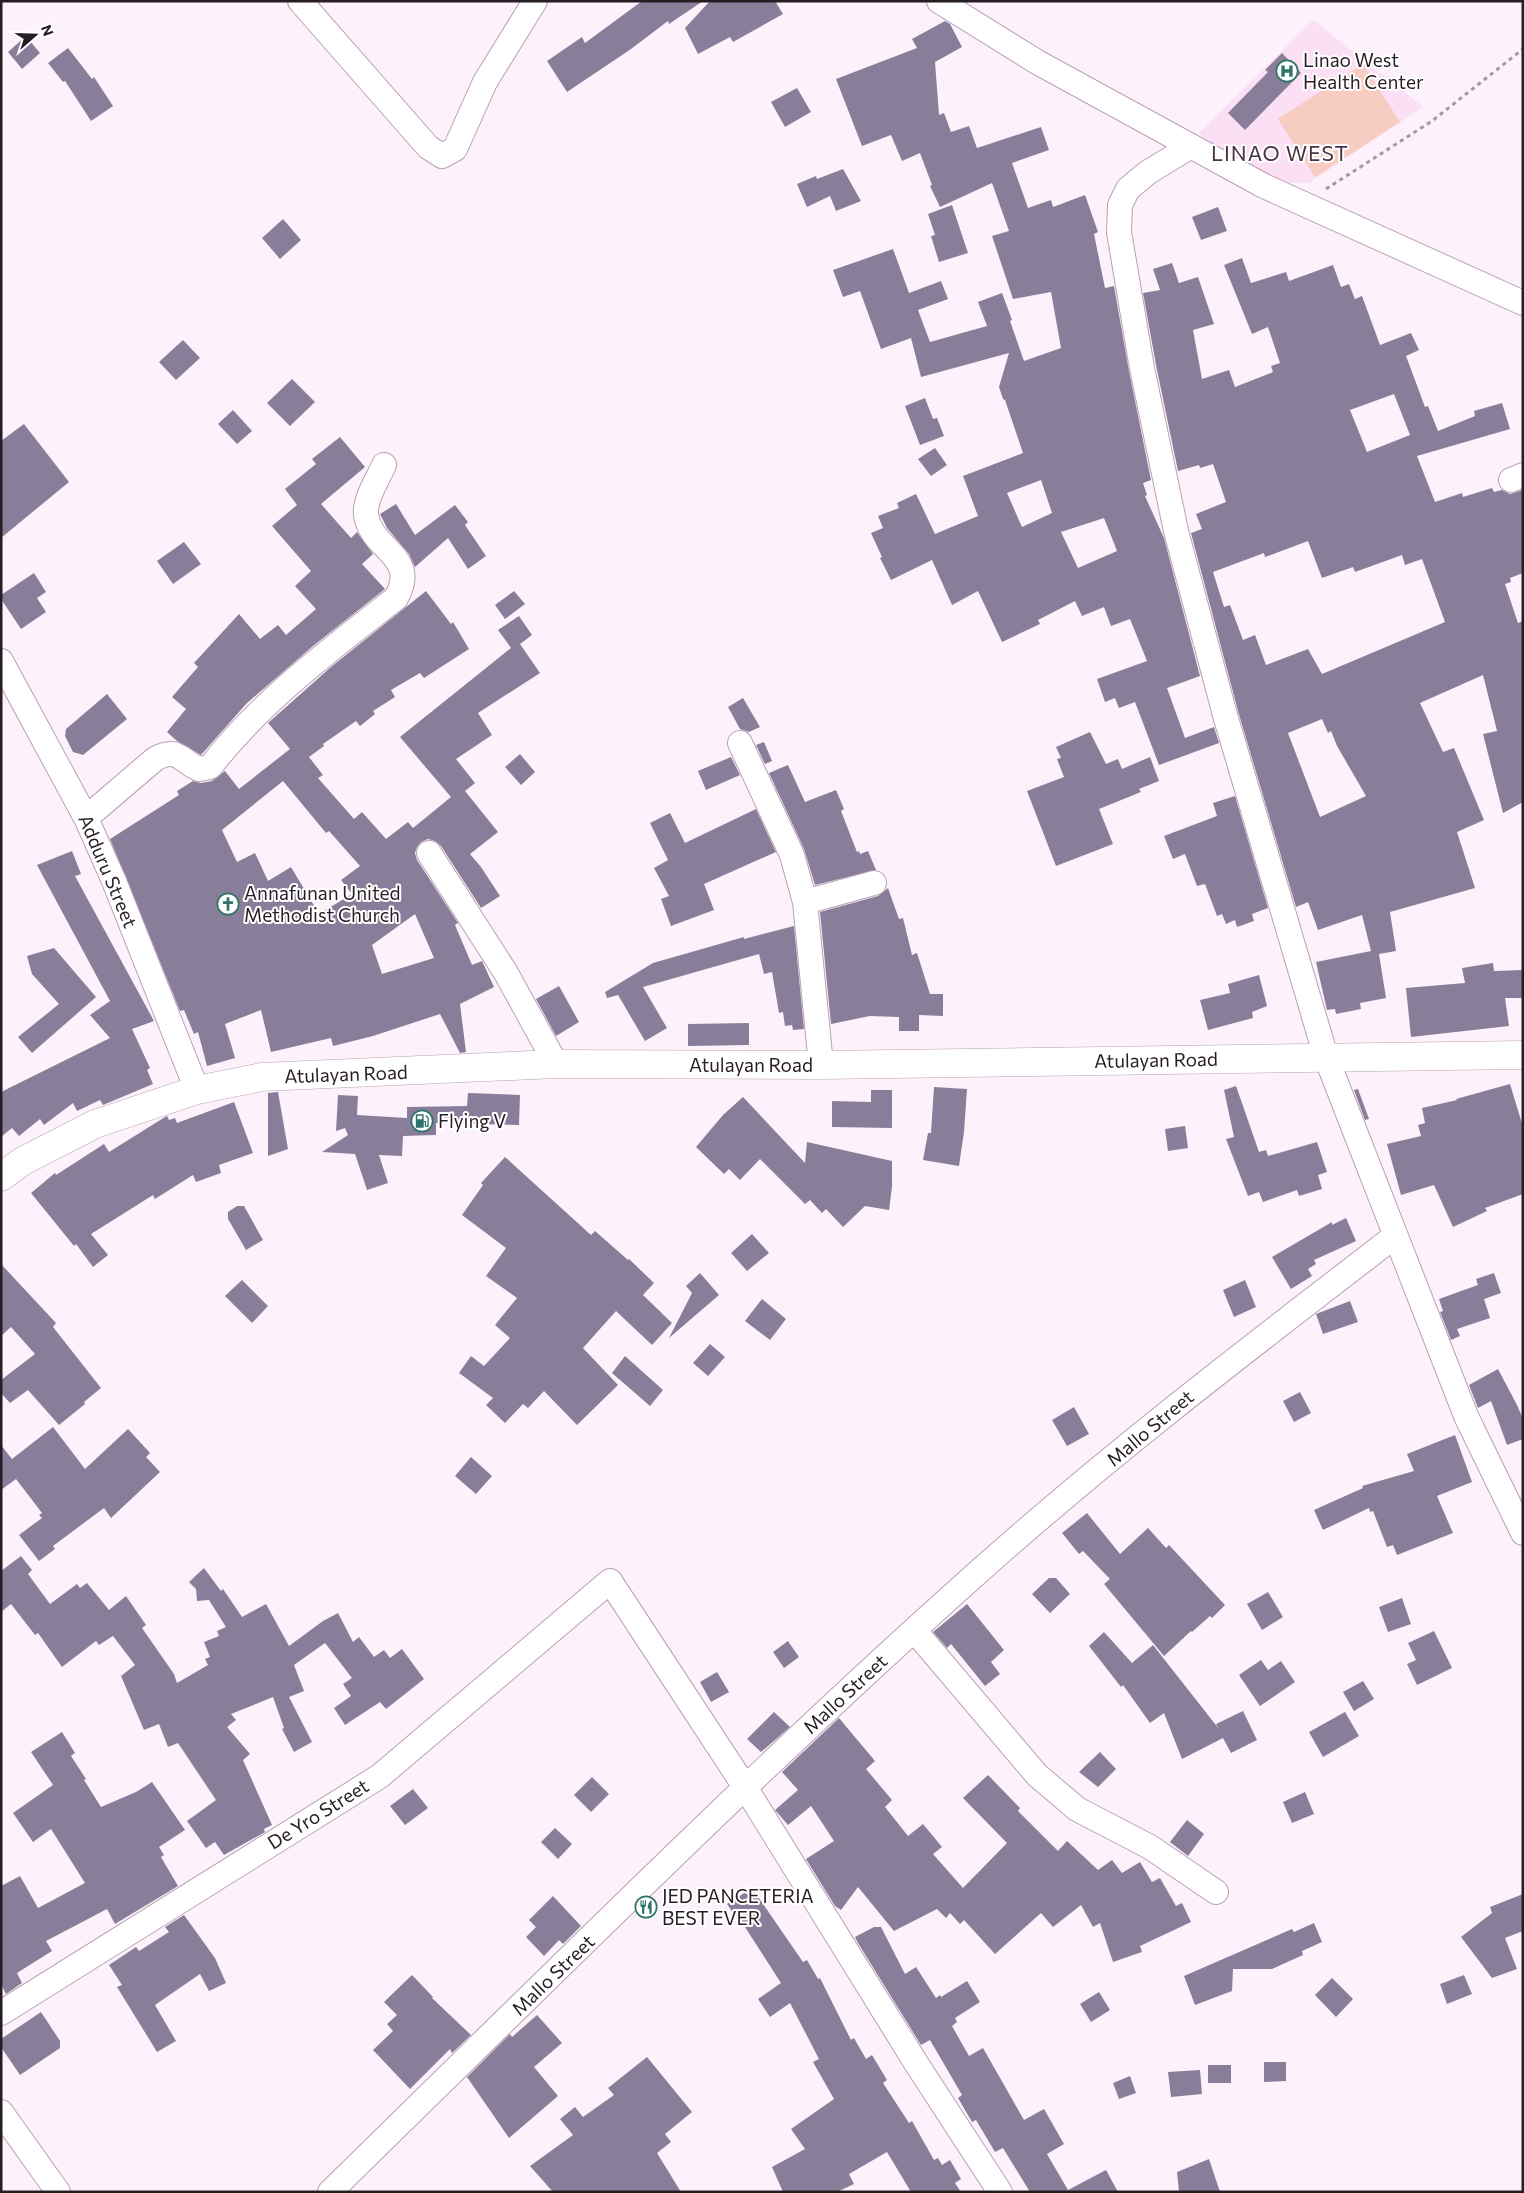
<svg xmlns="http://www.w3.org/2000/svg" width="1524" height="2193" font-family="Commissioner,sans-serif">
<rect width="100%" height="100%" fill="#fdf2fb"/>
<path fill="#fbdff5" d="M1313,20L1423,107L1309,183L1252,181L1199,133Z"/>
<path fill="#f7ccc1" d="M1363,64L1400,122L1315,177L1278,119Z"/>
<path fill="#897e9a" fill-rule="evenodd" d="M642,1H703L669,24L668,21L631,49L567,92L547,61L582,37L585,43Z
M710,1H775L783,14L733,42L730,37L698,54L685,28Z
M945,21L950,24L962,47L935,62L939,115L944,113L951,132L969,126L977,148L1041,127L1049,150L1012,163L1028,208L1051,200L1053,207L1085,195L1098,232L1094,234L1105,288L1114,286L1129,371L1151,480L1143,483L1147,495L1145,496L1164,538L1200,676L1167,688L1185,738L1214,727L1219,743L1159,765L1135,702L1119,708L1115,698L1105,702L1097,679L1147,661L1130,619L1111,626L1104,607L1082,616L1075,601L1038,620L1040,624L1002,642L978,591L952,605L932,560L891,580L880,558L882,557L871,533L883,528L878,516L899,508L897,503L916,494L935,534L978,516L963,476L1023,453L1005,400L1003,399L999,387L1009,353L921,377L911,338L881,349L860,291L843,297L833,270L893,249L909,293L941,281L948,299L918,310L930,342L987,326L978,302L1002,293L1012,320L1010,321L1024,361L1061,348L1051,292L1013,299L992,236L1009,231L992,183L940,207L930,186L932,185L920,153L902,161L891,135L862,146L836,79L917,48L912,39ZM1041,480L1052,513L1022,527L1007,493ZM1104,518L1117,551L1078,568L1061,532Z
M26,36L40,53L22,69L8,52Z
M68,48L92,79L94,77L113,106L91,121L65,81L63,82L48,63Z
M1282,53L1301,73L1245,130L1228,113L1268,72L1265,70Z
M797,88L811,112L785,127L771,102Z
M843,169L861,201L836,211L830,196L807,207L797,184L816,176L817,179Z
M952,205L968,253L939,262L931,236L935,235L928,214Z
M1218,207L1227,231L1201,240L1192,217Z
M283,219L301,240L280,259L262,238Z
M1242,258L1251,283L1286,272L1289,281L1333,265L1341,287L1349,284L1355,299L1362,296L1380,345L1411,333L1419,350L1406,356L1425,407L1428,406L1438,431L1475,416L1474,411L1502,403L1510,429L1417,456L1435,502L1462,493L1463,497L1492,488L1494,492L1502,490L1510,494L1523,490V573L1510,578L1511,582L1505,584L1518,623L1523,621V802L1503,813L1483,734L1497,731L1483,675L1420,703L1443,752L1454,748L1484,820L1457,832L1475,888L1390,912L1396,951L1379,954L1386,998L1360,1003L1361,1009L1336,1014L1335,1009L1327,1010L1316,962L1371,951L1362,915L1318,930L1308,902L1296,907L1238,711L1191,533L1202,529L1196,514L1226,502L1213,464L1200,468L1199,465L1178,471L1156,365L1143,293L1160,290L1153,269L1172,263L1179,283L1198,277L1214,324L1193,330L1202,379L1229,370L1235,387L1273,372L1271,366L1280,363L1268,327L1252,334L1224,265ZM1394,394L1410,435L1367,452L1350,410ZM1308,541L1322,578L1353,567L1355,572L1402,555L1405,565L1422,559L1445,622L1322,674L1308,649L1266,665L1255,635L1243,640L1230,605L1224,607L1213,572L1264,553L1265,557ZM1322,719L1328,733L1331,731L1337,746L1366,796L1320,817L1288,733Z
M183,340L200,358L176,380L159,362Z
M292,379L315,402L290,426L267,403Z
M925,398L933,419L937,418L944,436L920,445L905,406Z
M233,410L252,431L237,444L218,424Z
M24,424L69,482L1,538V441Z
M340,437L365,467L321,504L351,538L357,532L373,554L362,564L385,589L313,646L247,703L201,755L177,741L167,732L186,709L172,697L198,667L194,663L239,614L260,639L278,625L286,635L316,609L295,586L311,571L272,526L297,505L285,489L316,464L312,459Z
M935,448L947,465L931,476L918,459Z
M396,504L415,535L455,505L468,522L465,525L486,556L468,569L448,538L415,567L409,554L387,528L380,514Z
M184,542L201,564L173,584L157,561Z
M34,573L46,592L37,598L46,612L21,629L1,599V595Z
M426,591L451,624L453,622L469,649L424,678L420,673L391,690L395,697L373,711L375,714L360,726L356,721L323,744L324,746L309,757L323,775L318,778L354,819L362,812L386,839L408,822L413,828L451,797L400,737L511,648L498,630L519,616L532,635L520,644L540,673L478,713L492,735L456,759L475,783L465,791L498,832L470,854L481,867L500,896L481,908L441,846L435,841L428,839L421,842L417,847L415,853L417,860L458,923L455,925L472,965L482,961L494,987L460,1004L466,1052L460,1053L440,1014L373,1036L333,1046L331,1038L271,1052L261,1010L225,1024L235,1058L207,1066L198,1032L194,1034L184,1010L180,1011L110,839L179,795L177,791L193,781L201,783L212,781L225,771L239,789L290,749L268,723L331,667ZM283,781L326,833L329,831L360,866L341,880L352,894L319,914L291,867L268,881L255,853L237,862L222,830ZM415,914L434,958L382,974L372,945Z
M514,591L525,604L505,619L495,605Z
M107,694L127,719L83,755L73,752L65,736L66,729Z
M743,698L760,727L749,732L740,729L728,707Z
M1090,732L1106,764L1118,759L1122,769L1150,757L1159,781L1139,789L1141,792L1099,809L1113,844L1056,866L1027,791L1064,777L1057,759L1061,758L1056,747Z
M764,742L772,761L765,764L756,745Z
M520,754L535,772L521,785L505,767Z
M731,757L740,775L706,790L698,771Z
M788,765L805,802L836,790L844,809L841,811L857,852L859,851L860,854L868,851L876,870L815,885L804,849L769,773Z
M1235,796L1268,908L1252,914L1254,921L1237,927L1235,920L1226,924L1222,914L1217,916L1205,884L1197,886L1185,854L1173,859L1164,836L1217,816L1213,803Z
M756,809L776,852L704,884L714,910L671,926L661,899L669,896L654,868L668,860L650,823L670,813L685,843Z
M72,851L81,874L75,876L154,1021L132,1029L150,1068L147,1070L153,1084L103,1105L100,1100L77,1111L73,1103L44,1125L40,1119L19,1136L12,1128L1,1137V1092L110,1038L90,1015L110,1001L37,865Z
M888,888L899,919L903,918L912,955L917,953L930,994H943V1016L919,1015V1031H899V1017L870,1016L831,1024L820,912L878,896Z
M794,926L804,1029L793,1030L792,1025L785,1026L783,1012L779,1013L772,972L764,974L759,954L643,987L667,1028L645,1041L618,995L607,998L605,992L653,963L744,937V939Z
M54,948L96,997L32,1053L18,1037L59,1004L32,974L27,956Z
M1493,963L1494,971L1523,970V998H1505L1509,1026L1411,1037L1406,988L1465,983L1462,968Z
M1259,975L1267,1006L1252,1012L1253,1018L1208,1030L1200,1000L1230,993L1228,984Z
M559,986L579,1022L556,1036L536,999Z
M749,1023V1045L688,1046V1024Z
M1510,1084L1523,1127V1194L1485,1208L1487,1211L1453,1227L1434,1185L1401,1195L1387,1144L1421,1136L1418,1125L1425,1123L1422,1108L1457,1100L1456,1099Z
M1236,1086L1259,1152L1266,1150L1268,1156L1317,1142L1327,1172L1318,1175L1322,1189L1299,1196L1297,1190L1263,1202L1259,1192L1248,1196L1226,1139L1234,1137L1224,1090Z
M934,1087L967,1089L964,1132L959,1166L923,1160L928,1133H931Z
M1358,1089L1369,1119L1365,1120L1354,1090Z
M871,1090H892V1128L832,1127V1101L871,1102Z
M278,1092L288,1149L268,1156V1093Z
M468,1093L520,1095L519,1125L436,1123V1135L403,1136L402,1156L379,1155L388,1183L367,1190L355,1154L322,1152L348,1135L345,1128L336,1131L338,1095L358,1096L357,1115L407,1118V1107L467,1106Z
M743,1097L805,1163L807,1142L892,1161V1187L889,1210L865,1206L843,1227L826,1209L822,1213L810,1200L805,1204L760,1159L740,1180L729,1169L724,1174L696,1147L723,1115Z
M234,1102L253,1153L219,1165L221,1173L196,1182L193,1175L155,1199L153,1195L91,1234L108,1255L93,1267L76,1244L74,1246L31,1193L55,1173L56,1175L104,1144L109,1152L165,1117L167,1116L169,1120L175,1118L177,1123Z
M1185,1126L1188,1148L1168,1151L1165,1129Z
M505,1157L591,1235L595,1231L628,1260L629,1259L654,1283L643,1295L672,1323L652,1345L616,1311L583,1348L618,1385L577,1425L544,1391L528,1408L523,1404L505,1423L486,1405L493,1398L459,1373L471,1356L484,1366L510,1338L495,1325L517,1298L486,1276L506,1248L462,1215L483,1185L481,1183Z
M237,1206H244L263,1240L246,1250L228,1219V1212Z
M1346,1218L1356,1241L1314,1260L1316,1264L1308,1269L1312,1276L1291,1289L1272,1257L1332,1222V1225Z
M752,1234L769,1253L747,1271L731,1253Z
M1,1264L56,1323L53,1327L101,1388L84,1402L85,1404L59,1425L28,1390L10,1403L1,1393V1380L35,1354L11,1327L1,1336Z
M700,1273L719,1295L669,1338L692,1293L686,1286Z
M1494,1273L1501,1293L1484,1299L1490,1318L1457,1329L1460,1336L1451,1340L1440,1312L1443,1311L1439,1299L1478,1285L1476,1279Z
M242,1280L268,1306L252,1323L225,1296Z
M1245,1280L1256,1307L1234,1317L1223,1290Z
M762,1299L786,1319L770,1340L745,1321Z
M1350,1301L1358,1322L1323,1334L1316,1314Z
M710,1344L725,1357L708,1376L693,1363Z
M625,1356L663,1390L650,1406L612,1373Z
M1498,1369L1517,1405L1523,1419V1439L1507,1445L1491,1401L1478,1408L1469,1385Z
M1300,1392L1311,1413L1294,1422L1283,1401Z
M1074,1407L1089,1434L1067,1446L1052,1420Z
M53,1427L85,1469L128,1429L150,1453L146,1457L160,1472L111,1518L104,1508L53,1546L55,1549L39,1561L19,1535L42,1518L39,1515L42,1513L16,1479L1,1490V1445L12,1459Z
M1455,1435L1472,1482L1437,1496L1453,1533L1397,1555L1393,1545L1387,1547L1373,1511L1370,1512L1369,1508L1323,1530L1314,1510L1363,1488L1362,1486L1414,1471L1407,1454Z
M471,1457L492,1476L476,1494L455,1476Z
M1087,1513L1120,1554L1148,1528L1166,1548L1169,1545L1225,1605L1212,1618L1210,1616L1192,1632L1191,1631L1164,1656L1104,1584L1110,1579L1083,1551L1079,1554L1062,1533Z
M21,1556L32,1570L28,1574L50,1604L77,1584L80,1588L87,1583L109,1610L126,1596L146,1625L142,1628L174,1674L177,1683L208,1665L205,1659L210,1657L204,1642L219,1636L217,1631L226,1627L209,1600L197,1601L196,1589L189,1582L204,1568L221,1591L223,1589L242,1617L266,1604L289,1646L323,1621L338,1613L353,1642L359,1637L374,1657L384,1650L390,1658L402,1649L424,1679L386,1709L380,1702L345,1725L334,1708L351,1696L343,1684L352,1678L325,1643L294,1665L304,1691L289,1697L312,1742L294,1752L282,1729L284,1728L273,1697L231,1714L236,1720L227,1727L250,1754L243,1760L272,1825L264,1829L265,1832L224,1855L215,1842L206,1848L187,1821L216,1800L178,1743L168,1747L159,1724L144,1730L121,1676L135,1665L113,1636L99,1645L96,1641L62,1667L38,1633L35,1635L11,1604L1,1612V1571Z
M1049,1578H1056L1070,1594L1050,1613L1032,1594Z
M1268,1592L1283,1617L1262,1630L1247,1604Z
M1402,1598L1411,1624L1388,1632L1379,1607Z
M967,1604L1004,1650L991,1662L1000,1674L985,1686L951,1644L947,1648L933,1632Z
M1434,1631L1452,1668L1417,1685L1407,1664L1416,1660L1408,1643Z
M1104,1632L1132,1663L1153,1645L1219,1729L1216,1724L1243,1711L1257,1740L1231,1753L1223,1738L1182,1759L1164,1713L1150,1723L1123,1685L1121,1687L1089,1646Z
M788,1641L799,1657L784,1668L773,1652Z
M1261,1660L1268,1670L1281,1661L1295,1682L1260,1706L1239,1675Z
M717,1672L729,1692L711,1702L700,1682Z
M1363,1681L1374,1699L1354,1711L1343,1692Z
M774,1712L790,1727L761,1752L747,1739Z
M1345,1712L1359,1736L1323,1757L1309,1732Z
M839,1718L875,1761L866,1769L892,1800L885,1807L908,1836L923,1824L942,1847L933,1854L963,1888L1007,1843L963,1798L988,1775L1020,1808L1018,1811L1058,1851L1067,1841L1098,1870L1112,1860L1122,1873L1140,1862L1152,1882L1160,1878L1176,1906L1182,1903L1191,1922L1140,1946L1142,1952L1113,1962L1100,1923L1093,1927L1081,1905L1053,1927L1041,1913L995,1954L964,1920L960,1924L950,1913L946,1918L937,1909L894,1931L858,1887L841,1910L835,1906L806,1859L834,1841L811,1806L788,1825L775,1810L798,1790L782,1772Z
M62,1732L75,1753L71,1756L86,1779L84,1780L101,1807L136,1792L152,1782L185,1830L159,1847L164,1855L161,1857L178,1886L115,1924L107,1909L46,1941L52,1951L17,1973L22,1983L6,1994L1,1984V1886L20,1876L38,1908L85,1883L51,1829L33,1842L13,1813L53,1785L31,1752Z
M1100,1752L1116,1769L1098,1787L1079,1772Z
M592,1777L609,1794L591,1812L574,1795Z
M413,1789L428,1808L405,1825L390,1806Z
M1305,1792L1314,1814L1292,1823L1283,1802Z
M1187,1820L1204,1834L1188,1856L1170,1842Z
M555,1828L572,1844L558,1859L541,1842Z
M752,1888L803,1962L807,1960L818,1979L820,1978L851,2040L854,2038L866,2059L872,2055L887,2080L883,2083L909,2123L912,2121L934,2160L938,2158L942,2165L950,2160L961,2179L955,2183L961,2192H911L887,2152L849,2174L854,2184L837,2192H783L772,2167L805,2149L791,2129L834,2099L813,2062L819,2059L790,2003L770,2017L758,1999L781,1983L743,1924L741,1925L727,1904Z
M1523,1894V1931L1505,1938L1517,1969L1492,1978L1461,1937L1492,1913L1490,1907Z
M553,1896L581,1926L563,1944L559,1940L544,1956L526,1937L536,1927L529,1920Z
M184,1915L215,1958L226,1983L209,1991L200,1974L155,2005L176,2041L157,2052L117,1987L122,1985L109,1965L136,1947L139,1951L169,1932L165,1927Z
M1314,1923L1322,1942L1302,1951L1303,1955L1272,1969H1233L1232,1991L1195,2005L1184,1976L1292,1929L1294,1932Z
M874,1927H881L905,1974L916,1967L936,1998L940,1995L941,1997L967,1981L980,2002L955,2018L957,2022L952,2026L969,2056L983,2048L1024,2120L1044,2109L1064,2144L1047,2154L1068,2190L1106,2170L1118,2192H1030L1003,2148L995,2152L976,2120L972,2122L958,2098L962,2095L930,2040L921,2045L858,1943L855,1937Z
M412,1975L433,1997L432,1998L471,2035L452,2053L450,2049L410,2089L373,2050L393,2031L387,2024L397,2015L384,2002Z
M1464,1975L1472,1994L1447,2004L1440,1984Z
M1332,1978L1353,1999L1336,2017L1315,1995Z
M1099,1992L1110,2010L1091,2022L1080,2004Z
M41,2012L60,2041V2048L20,2075L1,2047V2039Z
M537,2015L562,2043L534,2067L558,2096L509,2138L467,2077L510,2034L512,2037Z
M647,2057L692,2112L665,2134L671,2142L657,2153L681,2192H553L530,2166L573,2135L560,2119L575,2107L583,2117L614,2095L608,2088Z
M1264,2062H1286V2081L1264,2082Z
M1208,2065H1231V2083H1208Z
M1200,2070L1202,2094L1171,2097L1168,2072Z
M1130,2076L1136,2093L1119,2099L1113,2083Z
M1209,2159L1220,2192H1179L1177,2172Z"/>
<g fill="none" stroke-linecap="round" stroke-linejoin="round">
<g stroke="#baa0b5" stroke-width="26">
<path id="street" d="M300,1L428,147L442,156L455,149L485,82L535,1
M939,1L1037,62L1264,186L1523,303
M1191,146L1147,173L1128,189L1120,205L1119,232L1142,368L1176,531L1225,715L1326,1057L1466,1416L1523,1533
M1511,480L1523,475
M1,661L86,818L114,881L197,1090
M740,743L792,855L805,902L821,1065
M86,818L155,759C177,746 181,761 199,769L210,767C262,700 330,650 396,598C420,556 371,550 366,515C364,499 378,479 384,465
M429,853L506,973L556,1064
M805,902L874,883
M914,1630L1037,1775L1077,1809L1150,1847L1216,1892
M1,2013L380,1776L610,1581L745,1787L916,2063L1000,2192
M1,2112L58,2192
M330,2192C543,1984 753,1773 975,1575C1109,1455 1252,1346 1395,1236"/>
</g>
<g stroke="#baa0b5" stroke-width="29">
<path id="secondary" d="M1,1177L23,1161L95,1124L197,1090L262,1077L556,1064L821,1065L1523,1055"/>
</g>
<path stroke="#a399a1" stroke-width="3" stroke-dasharray="4 4" stroke-linecap="butt" d="M1326,189L1432,121L1523,49"/>
<use href="#street" stroke="#fff" stroke-width="24"/>
<use href="#secondary" stroke="#fff" stroke-width="28"/>
</g>
<defs>
<g id="hospital-ring" transform="scale(1.125)"><circle r="9.5" fill="#fff" stroke="#2f7468" stroke-width="1.5"/><path d="M-5-5h3v3.5h4V-5h3V5h-3V1.5h-4V5h-3Z" fill="#2f7468"/></g>
<g id="church-ring" transform="scale(1.125)"><circle r="9.5" fill="#fff" stroke="#2f7468" stroke-width="1.5"/><path d="M-1.2-6h2.4v3.5h3.3v2.4h-3.3V6h-2.4V-.1h-3.3v-2.4h3.3Z" fill="#2f7468"/></g>
<g id="fuel-ring" transform="scale(1.125)"><circle r="9.5" fill="#fff" stroke="#2f7468" stroke-width="1.5"/><path d="M-5.5-6h7V0h2V4h1.3V-2.5L3-4.5l.8-.8L6-3V5H2.5V1h-1V6h-7ZM-4.2-4.7v3.2H.2V-4.7Z" fill="#2f7468"/></g>
<g id="restaurant-ring" transform="scale(1.125)"><circle r="9.5" fill="#fff" stroke="#2f7468" stroke-width="1.5"/><path d="M-5-6h1v4h1v-4h1v4h1v-4h1v5L-1.5 .5V6h-2V.5L-5-1ZM5-6V6H3V1.5H1.5Q1.5-4 5-6Z" fill="#2f7468"/></g>
</defs>
<g fill-rule="evenodd">
<use href="#hospital-ring" x="1287" y="71"/>
<use href="#church-ring" x="228" y="904"/>
<use href="#fuel-ring" x="422" y="1121"/>
<use href="#restaurant-ring" x="646" y="1907"/>
</g>
<g text-anchor="middle" stroke-width="4" stroke-linejoin="round" paint-order="stroke">
<g font-size="19" fill="#271d25" stroke="#fff" text-anchor="start">
<text x="1303" y="67">Linao West<tspan x="1303" dy="22">Health Center</tspan></text>
<text x="244" y="900">Annafunan United<tspan x="244" dy="22">Methodist Church</tspan></text>
<text x="438" y="1128">Flying V</text>
<text x="662" y="1903">JED PANCETERIA<tspan x="662" dy="22">BEST EVER</tspan></text>
</g>
<g font-size="19" fill="#271d25" stroke="#fff">
<text transform="translate(108 871) rotate(67)" y="7">Adduru Street</text>
<text transform="translate(1156 1060) rotate(-1)" y="7">Atulayan Road</text>
<text x="751" y="1072">Atulayan Road</text>
<text transform="translate(346 1074) rotate(-2)" y="7">Atulayan Road</text>
<text transform="translate(1150 1428) rotate(-40)" y="7">Mallo Street</text>
<text transform="translate(845 1694) rotate(-43)" y="7">Mallo Street</text>
<text transform="translate(318 1814) rotate(-32)" y="7">De Yro Street</text>
<text transform="translate(553 1975) rotate(-44)" y="7">Mallo Street</text>
</g>
<g font-size="21" letter-spacing="1" fill="#483344" stroke="#fff">
<text x="1280" y="161">LINAO WEST</text>
</g>
</g>
<rect width="1524" height="2193" fill="none" stroke="#271d25" stroke-width="5"/>
<g transform="translate(35 35) rotate(70)" stroke="#ffffff" stroke-width="4" paint-order="stroke">
<path d="M0-4L9 19L0 12L-9 19Z" fill="#271d25"/>
<text y="-8" font-size="14" font-weight="bold" text-anchor="middle" fill="#271d25">N</text>
</g>
</svg>
